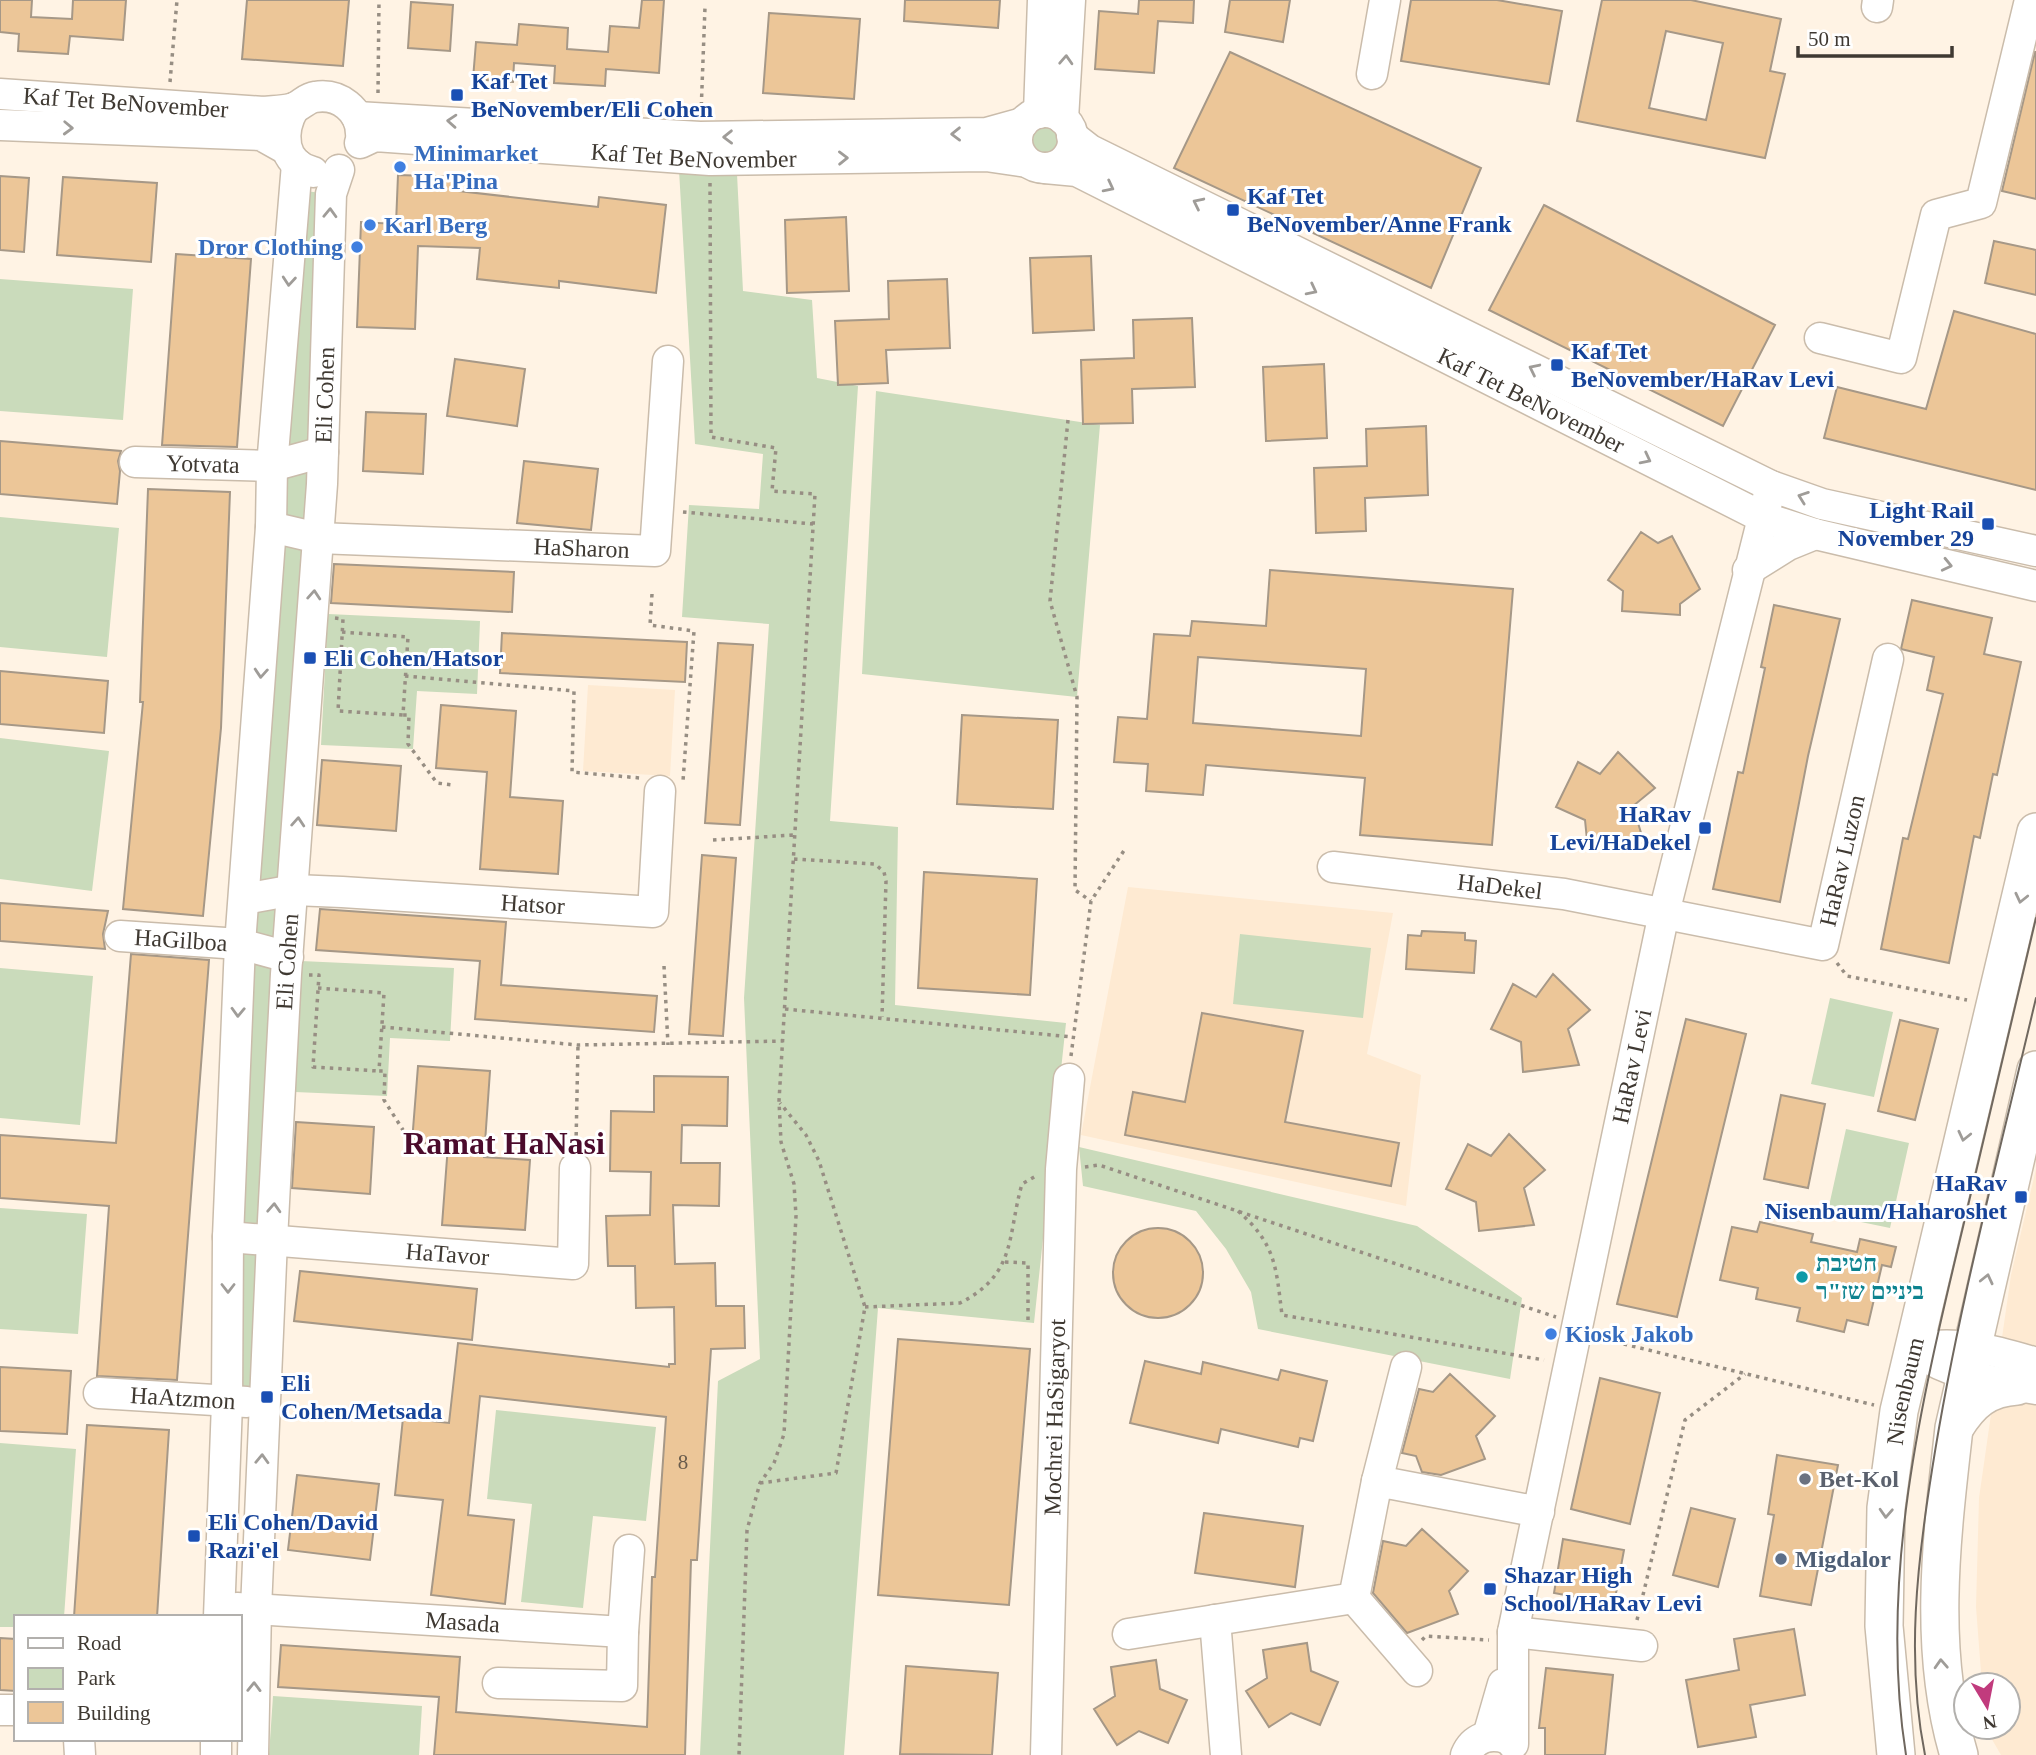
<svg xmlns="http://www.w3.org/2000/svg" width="2036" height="1755" font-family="'Times New Roman','Noto Sans Hebrew',serif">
<rect width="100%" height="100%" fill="#fff3e4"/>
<path fill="#feead2" d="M588,685L675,690L670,776L583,771Z
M1128,887L1393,913L1367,1054L1421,1075L1406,1206L1081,1135Z
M2036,1169V1755H2001L1986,1729L2008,1727V1685H1982L1976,1607L1979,1498L2011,1275Z"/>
<path fill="#cadbbb" d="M1025 140a18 18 0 1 1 36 0a18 18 0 1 1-36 0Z
M679,170L737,174L743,291L812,300L817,378L858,386L830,821L898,827L895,1005L1066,1023L1034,1323L878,1308L844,1755H700L718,1381L760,1359L744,998L769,624L682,617L689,505L759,509L763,454L695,444Z
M296,190L331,194L265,1401L227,1403Z
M0,279L133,289L123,420L0,411Z
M876,391L1100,425L1077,697L862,674Z
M0,517L119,528L107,657L0,647Z
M328,614L480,621L477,694L417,691L413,749L321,745Z
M0,738L109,751L92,891L0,879Z
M1240,934L1371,948L1363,1018L1233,1004Z
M301,961L454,968L450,1041L390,1038L387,1096L295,1092Z
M0,968L93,976L80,1125L0,1118Z
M1830,998L1893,1012L1874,1097L1811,1084Z
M1846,1129L1909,1143L1890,1228L1827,1215Z
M1079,1147L1417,1226L1522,1298L1510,1379L1258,1329L1251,1292L1226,1249L1196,1211L1083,1186Z
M0,1208L87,1214L78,1334L0,1329Z
M496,1410L656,1427L646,1521L593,1516L583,1608L521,1602L532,1504L487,1499Z
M0,1443L76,1449L64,1617H16V1627H0Z
M273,1696L422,1706L419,1755H269Z"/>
<path fill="#ecc698" stroke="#a69887" stroke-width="2" fill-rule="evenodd" d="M0,0H32L31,17L72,19L73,0H126L123,40L70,36L68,54L18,51L19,34L0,32Z
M247,0H349L343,66L242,59Z
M642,0H664L659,73L606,69L605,86L554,83L555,66L514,63L513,82L473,79L476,42L517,45L519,24L568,28L567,49L608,52L610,26L639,28Z
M905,0H1000L998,28L904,21Z
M1139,0H1194L1193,23L1158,21L1154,73L1095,69L1099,11L1138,14Z
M1230,0H1290L1283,42L1225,32Z
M1411,0H1497L1562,11L1549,84L1401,61Z
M1602,0H1691L1781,19L1770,71L1785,74L1765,158L1577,121ZM1666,31L1723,43L1706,120L1649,108Z
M411,2L453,5L450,51L408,48Z
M769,13L860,19L854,99L763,93Z
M1230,52L1481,168L1431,288L1174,168Z
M2035,52H2036V199L2002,191Z
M398,175L459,177V191L598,207L599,197L666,205L656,293L559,281V288L477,279L480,248L418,246L415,329L357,327L361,222L396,224Z
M0,176L29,178L24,252L0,250Z
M63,177L157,183L151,262L57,255Z
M1544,205L1775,325L1723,426L1489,310Z
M846,217L849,291L787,293L785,220Z
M1994,241L2036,250V295L1985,283Z
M176,254L251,259L237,447L162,445Z
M1091,256L1094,330L1033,333L1030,258Z
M947,279L950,348L886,350L888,383L838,385L835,321L889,319L888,281Z
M1954,311L2036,334V490L1824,438L1837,387L1926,409Z
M1192,318L1195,387L1132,389L1133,423L1083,424L1081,360L1134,358L1133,320Z
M455,359L525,369L517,426L447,416Z
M1324,364L1327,438L1266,441L1263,367Z
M366,412L426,414L423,474L363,471Z
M1426,426L1428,495L1365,498L1366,531L1316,533L1314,468L1367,466L1366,429Z
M0,441L121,451L118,461L120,471L117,504L0,494Z
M524,461L598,469L591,530L517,523Z
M148,489L230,492L221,728L203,916L123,909L143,702H140Z
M1641,532L1658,543L1672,536L1700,589L1680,604V615L1622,611L1623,591L1608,580Z
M334,564L514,572L512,612L331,603Z
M1270,570L1513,589L1492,845L1360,835L1365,778L1206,765L1203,795L1146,791L1148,764L1114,762L1118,717L1147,719L1154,634L1190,636L1192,621L1266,626ZM1198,657L1366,669L1361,736L1193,723Z
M1912,600L1992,618L1984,654L2021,662L1997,775L1993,774L1980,838L1974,836L1949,963L1881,949L1903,838L1908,839L1943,694L1927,690L1934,657L1901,649Z
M1774,605L1840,619L1808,756L1780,902L1713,889L1738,772L1743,773L1765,668L1761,667Z
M502,633L687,642L685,682L500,673Z
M718,643L753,645L740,825L705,823Z
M0,671L108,681L104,733L0,724Z
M441,705L516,711L510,797L563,801L558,874L480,869L487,772L436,768Z
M962,715L1058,720L1053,809L957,804Z
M1618,752L1655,788L1633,806L1644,843L1588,850L1585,820L1556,807L1578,762L1600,774Z
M322,760L401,766L396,831L317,825Z
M702,855L736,858L723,1036L689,1034Z
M924,872L1037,879L1030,995L918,988Z
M0,903L108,911L103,934L105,949L0,941Z
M320,909L506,922L501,985L657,996L654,1032L475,1019L480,961L316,950Z
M1422,931L1465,933V940L1476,941L1474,973L1406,969L1408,935L1421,936Z
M131,954L209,960L177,1380L97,1376L109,1206L0,1198V1135L116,1143Z
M1553,974L1590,1010L1568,1029L1579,1065L1523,1072L1521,1042L1491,1029L1513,984L1536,997Z
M1202,1013L1303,1031L1285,1122L1399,1143L1391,1186L1125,1135L1133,1092L1185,1102Z
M1686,1019L1746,1034L1677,1317L1617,1304Z
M1900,1020L1938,1029L1915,1120L1878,1111Z
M418,1066L490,1071L484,1157L530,1160L525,1230L442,1225L448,1145L412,1142Z
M654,1076L728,1077L727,1126L682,1125L681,1163H720L719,1206L673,1205L675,1264L715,1263L716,1306H744L745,1348L711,1349L697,1560H691L685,1755H434L439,1697L278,1687L281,1645L460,1657L456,1712L647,1727L652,1577H655L666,1417L480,1396L468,1515L514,1520L505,1604L431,1595L443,1500L395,1495L403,1418L449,1423L458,1343L669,1367V1364H675L674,1307L636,1308L635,1266H608L606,1216L650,1215L651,1172L610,1171L611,1111L654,1112Z
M1781,1095L1825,1104L1808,1188L1764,1179Z
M296,1122L374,1127L370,1194L292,1188Z
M1509,1134L1545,1170L1524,1188L1534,1225L1479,1231L1476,1202L1446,1189L1468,1144L1491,1156Z
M1760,1222L1813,1234L1811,1242L1857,1252L1860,1239L1896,1247L1891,1267L1882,1265L1868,1325L1847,1320L1844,1332L1797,1321L1800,1308L1756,1299L1758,1288L1720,1280L1732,1227L1757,1232Z
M1113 1273a45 45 0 1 1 90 0a45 45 0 1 1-90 0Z
M300,1271L477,1289L472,1340L294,1321Z
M898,1339L1030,1349L1009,1605L878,1595Z
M1145,1361L1201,1374L1203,1362L1278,1380L1281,1370L1327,1381L1313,1441L1300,1438L1298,1447L1221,1429L1218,1443L1130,1423Z
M0,1367L71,1371L67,1434L0,1431Z
M1450,1374L1495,1416L1476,1436L1485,1459L1441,1475L1422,1472L1416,1456L1402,1453L1419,1389L1433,1392Z
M1600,1378L1660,1393L1630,1524L1571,1509Z
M87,1425L169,1430L157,1617H74Z
M1777,1455L1838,1465L1811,1605L1760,1596L1774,1515L1768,1514Z
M297,1475L379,1484L370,1560L288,1550Z
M1691,1508L1735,1519L1718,1587L1673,1575Z
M1204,1513L1303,1526L1295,1587L1195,1573Z
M1422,1529L1468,1571L1449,1591L1458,1614L1407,1633L1373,1593L1383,1541L1406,1546Z
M1563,1539L1624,1550L1614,1604L1554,1593Z
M1794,1629L1805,1695L1750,1705L1756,1737L1698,1747L1686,1680L1739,1670L1734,1639Z
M0,1638L16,1639V1691L0,1690Z
M1307,1643L1311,1671L1338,1682L1320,1725L1291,1713L1269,1727L1246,1691L1267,1678L1263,1650Z
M1156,1660L1160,1689L1187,1700L1168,1743L1139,1731L1117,1745L1094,1709L1115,1696L1111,1667Z
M906,1666L998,1673L992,1755L900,1754Z
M1546,1668L1613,1675L1605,1755H1545V1728H1539Z"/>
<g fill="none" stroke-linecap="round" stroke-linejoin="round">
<g stroke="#cabcab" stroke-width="33">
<g id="minor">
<path d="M1877,7L1878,0"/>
<path d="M1372,74L1385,0"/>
<path id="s1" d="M0,94L263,112C272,111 282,111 291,109C300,107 306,98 315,97C339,93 361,110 361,134"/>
<path d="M294,108C280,132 281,164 313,172"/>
<circle cx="1045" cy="140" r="28"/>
<path d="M1039,113L1043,0"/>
<path d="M357,117L700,137L987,133L1023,123"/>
<path d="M1063,119L1070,0"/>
<path d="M0,125L261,135L286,149"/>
<path d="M1072,136L1090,150L1771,486L1822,504L2036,551"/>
<path id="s2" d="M360,143L375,136L710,160L986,156L1027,162"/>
<path id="s3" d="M1045,168L1077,171L1762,517L1815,534L2036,586"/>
<path d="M1820,338L1901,358L1936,215L1981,203L2030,0"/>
<path id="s4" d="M135,462L272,466L323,452"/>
<path id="s5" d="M271,527L318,538L655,551L668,361"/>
<path d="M1748,570L1788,545L1815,534"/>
<path id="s6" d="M1333,867L1564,894L1823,945L1888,659"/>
<path id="s7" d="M244,899L294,890L342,892L653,912L660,791"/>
<path id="s8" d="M120,936L240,944L288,957"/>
<path id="s9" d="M228,1237L573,1264L575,1168"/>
<path d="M1913,1349C1950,1375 1992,1382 2036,1389"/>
<path d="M1913,1349C1956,1340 1994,1350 2036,1363"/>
<path id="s10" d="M99,1393L247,1402"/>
<path d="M1377,1481L1406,1367"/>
<path d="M1354,1598L1417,1671"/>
<path id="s11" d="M237,1608L623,1632L629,1550"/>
<path d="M219,1617L227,1403L228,1237L240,944L271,527L272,466L297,164"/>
<path d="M1215,1620L1226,1755"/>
<path d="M1513,1632L1642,1646"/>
<path d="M1128,1634L1354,1598L1377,1481L1539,1512"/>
<path d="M498,1683L622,1686L623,1632"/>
<path d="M0,1710H16"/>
<path d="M1488,1736L1503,1684"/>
<path d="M79,1739L80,1755"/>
<path id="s12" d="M1513,1744V1632L1664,913L1771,486"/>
<path d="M216,1755V1739"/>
<path id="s13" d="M253,1755L256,1609L272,1240L286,974L322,484L331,194L339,170"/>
<path id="s14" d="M1046,1755L1061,1169L1069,1079"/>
<path d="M1466,1755C1473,1738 1489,1733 1506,1738"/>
</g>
</g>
<g stroke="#cabcab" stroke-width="40">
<g id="major">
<path d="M1955,1427C1971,1401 1987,1388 2017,1386"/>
<path id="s15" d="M1896,1755L1884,1626L1886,1508L1899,1411L2036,832"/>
<path d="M1959,1755C1927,1649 1942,1535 1954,1428L2036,1070"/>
</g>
</g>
<path stroke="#978e83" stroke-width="3.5" stroke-dasharray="3.5 5" stroke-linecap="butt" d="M170,82L177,0
M378,93L379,0
M701,114L705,7
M710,183L711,437L776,448L772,491L815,494L779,1101L781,1142L794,1184L796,1216L784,1434L774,1463L760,1483L747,1530L739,1755
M1068,420L1050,601L1077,697L1075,890L1091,901
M683,512L813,524
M652,594L650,625L694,631L683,781
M335,618L343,619L338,711L403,715
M342,632L408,637L403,715H409L408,744L437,783L453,785
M405,676L574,691L572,772L640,778
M713,840L794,835
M794,859L875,864L884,872L886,881L882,1017
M1837,963L1847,976L1967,1000
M664,966L668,1045
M309,975H319L313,1067L378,1071
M318,988L384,993L379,1071H385L384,1100L403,1130
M785,1009L1072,1037
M382,1027L578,1045L783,1041
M1071,1056L1091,901L1125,849
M576,1144L578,1045
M1085,1167L1099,1165L1556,1317
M1238,1211C1276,1244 1276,1267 1282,1315L1544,1360
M1005,1262L1028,1263V1322
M865,1307L960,1303C1017,1274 1007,1236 1022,1184L1036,1176
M1599,1338L1874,1405
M760,1483L836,1473L865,1307L819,1161L806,1135L780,1103
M1637,1620L1685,1420L1745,1374
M1422,1640L1426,1636L1489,1640"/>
<use href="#minor" stroke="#fff" stroke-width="30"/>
<use href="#major" stroke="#fff" stroke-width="37"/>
<path stroke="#70685f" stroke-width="2" d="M1906,1755C1878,1579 1922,1398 1963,1227C1987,1124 2012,1021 2036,918
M1925,1755C1906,1660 1917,1564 1932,1470C1957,1311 1999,1155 2036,998"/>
</g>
<defs><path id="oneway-chevron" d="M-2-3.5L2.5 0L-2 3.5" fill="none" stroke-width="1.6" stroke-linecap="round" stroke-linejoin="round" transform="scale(1.75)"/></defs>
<g stroke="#9f9c98">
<use href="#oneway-chevron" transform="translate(1066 60) rotate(-87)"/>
<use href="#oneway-chevron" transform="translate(452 121) rotate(-176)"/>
<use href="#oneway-chevron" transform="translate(68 128) rotate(2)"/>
<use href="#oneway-chevron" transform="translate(956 134) rotate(179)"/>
<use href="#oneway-chevron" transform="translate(728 137) rotate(179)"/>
<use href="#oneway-chevron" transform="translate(843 158) rotate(-1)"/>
<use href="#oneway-chevron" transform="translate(1109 187) rotate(27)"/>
<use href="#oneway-chevron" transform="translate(1198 203) rotate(-154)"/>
<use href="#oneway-chevron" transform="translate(330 213) rotate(-88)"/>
<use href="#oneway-chevron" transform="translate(289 281) rotate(95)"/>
<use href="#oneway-chevron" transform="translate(1312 290) rotate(27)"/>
<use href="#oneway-chevron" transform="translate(1534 369) rotate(-154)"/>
<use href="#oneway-chevron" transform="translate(1646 459) rotate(27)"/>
<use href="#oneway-chevron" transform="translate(1803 497) rotate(-160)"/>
<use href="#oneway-chevron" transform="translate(1947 565) rotate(13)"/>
<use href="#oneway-chevron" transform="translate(314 595) rotate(-86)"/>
<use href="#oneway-chevron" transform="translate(261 673) rotate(94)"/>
<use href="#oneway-chevron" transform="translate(298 822) rotate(-86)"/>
<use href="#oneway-chevron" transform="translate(2021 898) rotate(103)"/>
<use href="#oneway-chevron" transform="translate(238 1012) rotate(92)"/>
<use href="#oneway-chevron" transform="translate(1964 1136) rotate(103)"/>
<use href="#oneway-chevron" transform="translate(274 1208) rotate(-87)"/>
<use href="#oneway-chevron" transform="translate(1987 1279) rotate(-77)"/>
<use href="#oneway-chevron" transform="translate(228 1288) rotate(90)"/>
<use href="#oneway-chevron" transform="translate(262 1459) rotate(-88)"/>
<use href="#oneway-chevron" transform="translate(1886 1513) rotate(93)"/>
<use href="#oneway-chevron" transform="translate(1941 1664) rotate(-93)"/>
<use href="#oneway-chevron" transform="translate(254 1687) rotate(-89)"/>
</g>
<g fill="#1a4fb4" stroke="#fff" stroke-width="2.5">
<rect x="450" y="88" width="14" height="14" rx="3.5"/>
<rect x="1226" y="203" width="14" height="14" rx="3.5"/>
<rect x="1550" y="358" width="14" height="14" rx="3.5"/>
<rect x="1981" y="517" width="14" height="14" rx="3.5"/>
<rect x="303" y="651" width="14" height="14" rx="3.5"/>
<rect x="1698" y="821" width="14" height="14" rx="3.5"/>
<rect x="2014" y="1190" width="14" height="14" rx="3.5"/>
<rect x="260" y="1390" width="14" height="14" rx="3.5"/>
<rect x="187" y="1529" width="14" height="14" rx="3.5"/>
<rect x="1483" y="1582" width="14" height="14" rx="3.5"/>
</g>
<g fill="#3f7fe0" stroke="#fff" stroke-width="2.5">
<circle cx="400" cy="167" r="7"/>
<circle cx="370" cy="225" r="7"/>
<circle cx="357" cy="247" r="7"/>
<circle cx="1551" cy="1334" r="7"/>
</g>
<circle fill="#0f9aa8" stroke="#fff" stroke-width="2.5" cx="1802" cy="1277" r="7"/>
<circle fill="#6b7280" stroke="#fff" stroke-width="2.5" cx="1805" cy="1479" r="7"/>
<circle fill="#5c6f8a" stroke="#fff" stroke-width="2.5" cx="1781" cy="1559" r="7"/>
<g text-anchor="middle" stroke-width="6" stroke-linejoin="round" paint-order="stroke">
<g font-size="21" fill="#6a5c4c">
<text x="683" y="1469">8</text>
</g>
<g font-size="24" font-weight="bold" fill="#164399" stroke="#fff" text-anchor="start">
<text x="471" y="89">Kaf Tet<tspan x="471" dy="28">BeNovember/Eli Cohen</tspan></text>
<text x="1247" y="204">Kaf Tet<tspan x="1247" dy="28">BeNovember/Anne Frank</tspan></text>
<text x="1571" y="359">Kaf Tet<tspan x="1571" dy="28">BeNovember/HaRav Levi</tspan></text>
<text x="1974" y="518" text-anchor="end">Light Rail<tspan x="1974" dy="28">November 29</tspan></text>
<text x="324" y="666">Eli Cohen/Hatsor</text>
<text x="1691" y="822" text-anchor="end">HaRav<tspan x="1691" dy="28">Levi/HaDekel</tspan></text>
<text x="2007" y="1191" text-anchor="end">HaRav<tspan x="2007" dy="28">Nisenbaum/Haharoshet</tspan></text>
<text x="281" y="1391">Eli<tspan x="281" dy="28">Cohen/Metsada</tspan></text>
<text x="208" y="1530">Eli Cohen/David<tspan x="208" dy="28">Razi'el</tspan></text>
<text x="1504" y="1583">Shazar High<tspan x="1504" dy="28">School/HaRav Levi</tspan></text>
</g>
<g font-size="24" fill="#3f3932" stroke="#fff">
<text dy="8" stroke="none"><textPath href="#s1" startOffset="126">Kaf Tet BeNovember</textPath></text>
<text dy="8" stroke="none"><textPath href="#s2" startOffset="336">Kaf Tet BeNovember</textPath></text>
<text dy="8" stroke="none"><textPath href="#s13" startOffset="1362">Eli Cohen</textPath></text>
<text dy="8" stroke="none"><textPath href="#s3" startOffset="541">Kaf Tet BeNovember</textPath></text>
<text dy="8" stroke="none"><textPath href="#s4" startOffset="68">Yotvata</textPath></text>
<text dy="8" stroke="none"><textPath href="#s5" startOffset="312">HaSharon</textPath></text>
<text dy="8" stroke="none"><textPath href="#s6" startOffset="583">HaRav Luzon</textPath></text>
<text dy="8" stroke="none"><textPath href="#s6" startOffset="168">HaDekel</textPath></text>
<text dy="8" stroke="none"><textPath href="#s7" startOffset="290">Hatsor</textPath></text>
<text dy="8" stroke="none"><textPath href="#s8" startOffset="61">HaGilboa</textPath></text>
<text dy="8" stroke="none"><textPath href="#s13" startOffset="794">Eli Cohen</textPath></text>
<text dy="8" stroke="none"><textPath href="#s12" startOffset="690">HaRav Levi</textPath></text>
<text dy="8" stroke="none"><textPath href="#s9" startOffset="220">HaTavor</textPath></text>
<text dy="8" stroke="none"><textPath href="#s15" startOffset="366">Nisenbaum</textPath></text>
<text dy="8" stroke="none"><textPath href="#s10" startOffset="84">HaAtzmon</textPath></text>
<text dy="8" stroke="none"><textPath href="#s14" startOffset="338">Mochrei HaSigaryot</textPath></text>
<text dy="8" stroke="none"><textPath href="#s11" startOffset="226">Masada</textPath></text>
</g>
<g font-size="24" font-weight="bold" fill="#366cbe" stroke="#fff" text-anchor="start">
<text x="414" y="161">Minimarket<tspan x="414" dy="28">Ha'Pina</tspan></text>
<text x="384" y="233">Karl Berg</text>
<text x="343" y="255" text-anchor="end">Dror Clothing</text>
<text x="1565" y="1342">Kiosk Jakob</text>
</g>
<g font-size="24" font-weight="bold" fill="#0d838f" stroke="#fff" text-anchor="start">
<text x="1816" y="1271">חטיבת<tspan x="1816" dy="28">ביניים שז"ר</tspan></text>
</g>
<g font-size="24" font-weight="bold" fill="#5b616d" stroke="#fff" text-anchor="start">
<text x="1819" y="1487">Bet-Kol</text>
</g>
<g font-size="24" font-weight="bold" fill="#4e5e75" stroke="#fff" text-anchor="start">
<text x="1795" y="1567">Migdalor</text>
</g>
<g font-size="32" font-weight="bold" fill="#4b0b2c" stroke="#fff">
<text x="504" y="1154">Ramat HaNasi</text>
</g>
</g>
<rect x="14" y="1615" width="228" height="126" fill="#ffffff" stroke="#b2b0ad" stroke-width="2"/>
<rect x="28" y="1638" width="35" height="10" fill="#ffffff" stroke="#b2b0ad" stroke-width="2"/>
<text x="77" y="1650" font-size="21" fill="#3f3932">Road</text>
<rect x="28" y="1668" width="35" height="21" fill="#cadbbb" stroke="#b2b0ad" stroke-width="2"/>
<text x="77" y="1685" font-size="21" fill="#3f3932">Park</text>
<rect x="28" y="1702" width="35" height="21" fill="#ecc698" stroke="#b2b0ad" stroke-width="2"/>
<text x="77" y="1720" font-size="21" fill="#3f3932">Building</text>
<g transform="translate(1987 1706) rotate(170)"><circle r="33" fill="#ffffff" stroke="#b2b0ad" stroke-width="2"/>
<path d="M0-5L12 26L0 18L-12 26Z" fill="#c13b7d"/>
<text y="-10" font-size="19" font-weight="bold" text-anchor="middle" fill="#3f3932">N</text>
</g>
<path d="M1798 46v10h154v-10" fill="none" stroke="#3f3932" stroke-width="3.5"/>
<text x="1808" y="46" font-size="21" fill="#3f3932" stroke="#ffffff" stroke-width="5" paint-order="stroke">50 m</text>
</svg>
